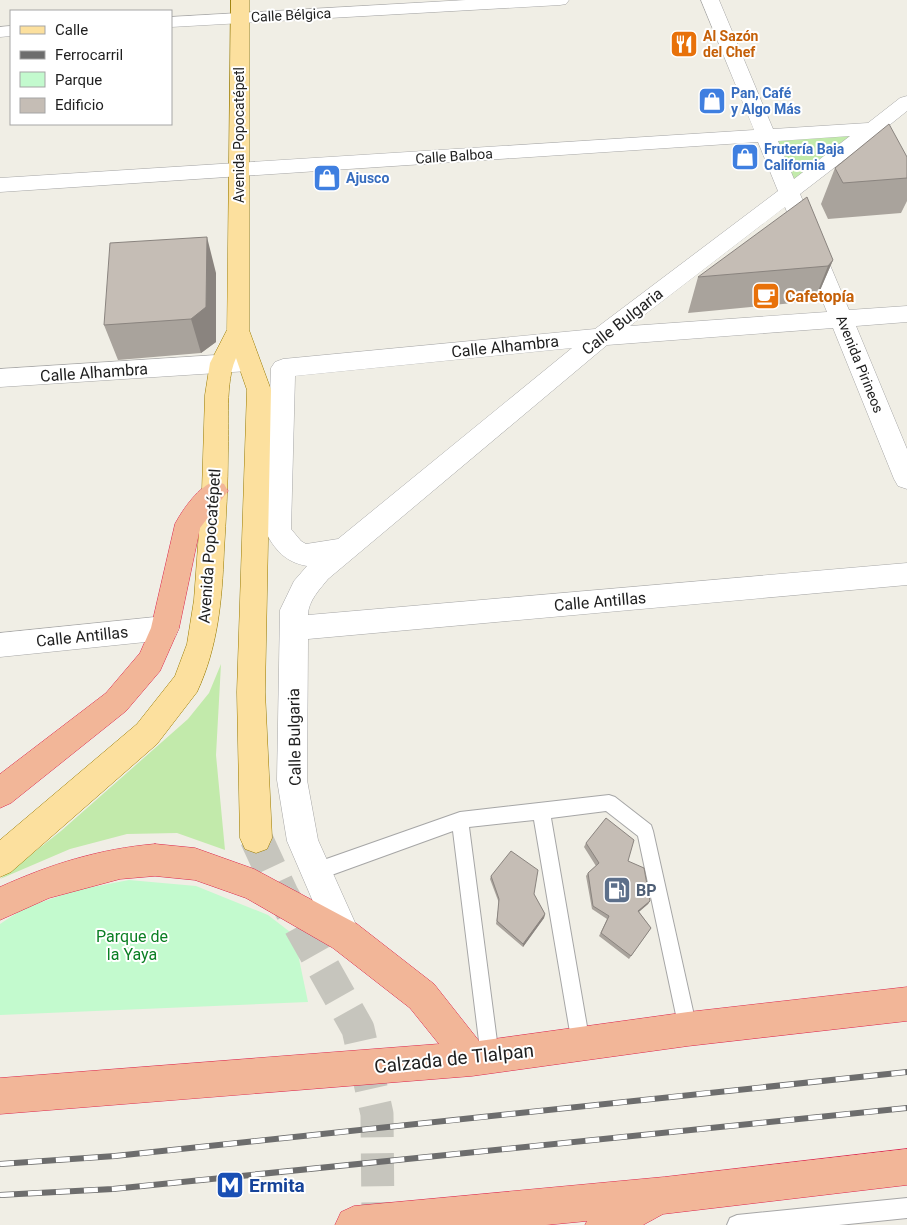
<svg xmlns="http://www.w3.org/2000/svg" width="907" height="1225" font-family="Roboto,sans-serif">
<rect width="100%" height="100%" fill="#f0eee5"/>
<path fill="#c2eaab" d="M874,128L790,192L769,135Z
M221,664L216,755L225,850L177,833L127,834L70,849L0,879L61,831L188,719L209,693Z"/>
<path fill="#c3face" d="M129,880L196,886L268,915L294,935L308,1002L0,1015V924L24,908L77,890Z"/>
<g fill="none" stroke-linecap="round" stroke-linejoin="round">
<path stroke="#c6c5bd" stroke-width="33" stroke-dasharray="33 16" stroke-linecap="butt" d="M256,838L282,894L358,1029L377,1114L378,1218L376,1225"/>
<g stroke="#a6a6a6" stroke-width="2">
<path id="service" d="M609,795L615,797L651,825L653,831L697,1029L695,1036L688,1038L681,1036L679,1029L638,836L606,811L551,818L590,1044L588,1051L581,1053L574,1051L572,1044L534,820L469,827L499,1057L497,1064L490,1066L483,1064L481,1057L453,831L315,881L309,878L306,872L309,866L315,863L460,812Z
M907,1198V1218L839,1225H727L730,1218L737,1215Z"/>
</g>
<g stroke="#a6a6a6" stroke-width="1">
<path id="minor" d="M466,0H569L566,4L560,5L171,27V17Z
M701,0H719L773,129L868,123L900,98L907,96V111L887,127L885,132L878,134L800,194L849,310L907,306V322L856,326L907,449V489L898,486L894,479L833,328L607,345L328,579C320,589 308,601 308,615L907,563V585L308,639L307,780L318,840L361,936L357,948L345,952L333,948L287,841L277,780L280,610L294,581L307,566C285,562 275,550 265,531L271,368L275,362L283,359L595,329L778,191L758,142L0,192V178L754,130ZM850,136L794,179L778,141ZM785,207L827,312L630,326ZM572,348L338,539L306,544L301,541L291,529L295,376Z
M11,26V36L0,37V27Z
M248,353L256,356L260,362L256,368L248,371L0,387V369Z
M165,616L175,619L179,628L175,637L165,640L0,657V633Z"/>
</g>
<g stroke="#9a7b00" stroke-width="1">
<path id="primary" d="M231,0H249V330L271,390L265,692L272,838L267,849L256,853L245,849L240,838L237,692L247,390L236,358C225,381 229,426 228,452C228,485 226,518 224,551C222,600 218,647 197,692L157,744L11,872L0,877V840L137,724L175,676L187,644L194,600L202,491L205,395L210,363L227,330Z"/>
</g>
<g stroke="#dc254c" stroke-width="1">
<path id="trunk" d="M215,481L224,484L228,491L200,528L179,628L160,671L126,711L11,803L0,808V774L106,693L140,653L151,628L175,524C183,509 199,486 215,481Z
M155,844L195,848L254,869L357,924L434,984L479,1041L688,1012L907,987V1021L688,1046L472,1076L0,1114V1078L439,1044L410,1008L333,948L246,898L195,880L155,876L120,879L49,898L0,920V887C51,864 99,849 155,844Z
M907,1149V1185L663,1214L643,1225H585L587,1221L546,1225H335L341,1212L354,1206L664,1177Z"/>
</g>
<use href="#service" fill="#fff" fill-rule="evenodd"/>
<use href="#minor" fill="#fff" fill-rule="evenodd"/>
<use href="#primary" fill="#fce09e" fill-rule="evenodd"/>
<use href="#trunk" fill="#f2b698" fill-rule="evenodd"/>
<g stroke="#6d6d6d" stroke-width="6">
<path id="rail" d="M0,1164L115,1156L907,1072
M0,1195L113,1189L907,1108"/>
</g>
<use href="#rail" stroke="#fff" stroke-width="4.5" stroke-dasharray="14" stroke-linecap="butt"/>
</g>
<path fill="#a9a39c" d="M907,157V201L901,213L828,219L821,204L835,168Z
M833,260L818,295L814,301L688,313L698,277Z
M216,273V342L201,353L118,360L104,325Z
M586,843L628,861L650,901L648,904L639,912L651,928L629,959L599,936L607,919L592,909L586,876L588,873L596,866L584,847Z
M491,876L534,894L545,914L544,918L523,947L496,924L499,903L490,879Z"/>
<path fill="#8a847f" d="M207,237L216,273V342L201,353L191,319Z
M833,260L818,295L814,301L828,266Z
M650,901L648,904L636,914L638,911Z
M545,914L544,918L523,947V944Z"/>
<path fill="#c5bdb5" stroke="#8a847f" d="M889,124L907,157V178L843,183L835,168Z
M807,197L833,260L828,266L698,277Z
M207,237L206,307L191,319L104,325L110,243Z
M606,818L634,840L628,861L644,868L650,901L638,911L651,928L631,956L601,933L609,916L593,906L588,873L599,863L586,843Z
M511,851L538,870L534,894L545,914L523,944L497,921L499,899L491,876Z"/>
<defs>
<g id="restaurant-square" transform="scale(1.4375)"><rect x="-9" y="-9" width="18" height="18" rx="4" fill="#e8710a" stroke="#fff"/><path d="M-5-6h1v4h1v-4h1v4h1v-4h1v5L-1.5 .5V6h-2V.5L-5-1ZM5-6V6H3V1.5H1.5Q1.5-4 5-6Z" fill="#fff"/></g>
<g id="shop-square" transform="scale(1.4375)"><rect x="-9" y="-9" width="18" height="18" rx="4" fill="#3f7fe0" stroke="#fff"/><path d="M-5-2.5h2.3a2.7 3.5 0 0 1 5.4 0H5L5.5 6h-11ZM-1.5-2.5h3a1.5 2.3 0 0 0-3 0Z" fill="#fff"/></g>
<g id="cafe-square" transform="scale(1.4375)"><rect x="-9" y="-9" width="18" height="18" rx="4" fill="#e8710a" stroke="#fff"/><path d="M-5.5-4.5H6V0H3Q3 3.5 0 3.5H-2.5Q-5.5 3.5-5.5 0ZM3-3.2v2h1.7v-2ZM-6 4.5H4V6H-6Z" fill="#fff"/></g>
<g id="fuel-square" transform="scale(1.4375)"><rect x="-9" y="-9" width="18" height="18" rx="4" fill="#5c6f8a" stroke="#fff"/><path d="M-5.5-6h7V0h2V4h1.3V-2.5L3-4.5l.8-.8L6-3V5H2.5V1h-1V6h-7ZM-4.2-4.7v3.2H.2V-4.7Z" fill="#fff"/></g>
<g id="metro-square" transform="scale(1.4375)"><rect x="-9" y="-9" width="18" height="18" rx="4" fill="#1a4fb4" stroke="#fff"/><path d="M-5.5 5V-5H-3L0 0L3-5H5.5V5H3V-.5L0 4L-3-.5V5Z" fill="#fff"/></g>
</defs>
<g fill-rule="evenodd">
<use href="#restaurant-square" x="684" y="44"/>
<use href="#shop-square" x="712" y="101"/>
<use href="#shop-square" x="745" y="157"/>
<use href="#shop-square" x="327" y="178"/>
<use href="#cafe-square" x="766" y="296"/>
<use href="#fuel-square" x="617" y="890"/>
<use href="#metro-square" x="230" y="1185"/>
</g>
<g text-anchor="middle" stroke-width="4" stroke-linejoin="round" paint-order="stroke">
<g font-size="14" fill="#1f1f1f" stroke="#fff">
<text transform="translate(291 15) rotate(-3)" y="5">Calle Bélgica</text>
<text transform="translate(239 135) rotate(-90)" y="5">Avenida Popocatépetl</text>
<text transform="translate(454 156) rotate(-4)" y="5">Calle Balboa</text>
<text transform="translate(860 364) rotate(68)" y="5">Avenida Pirineos</text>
</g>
<g font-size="14" font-weight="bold" fill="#c56008" stroke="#fff" text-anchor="start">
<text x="703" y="41">Al Sazón<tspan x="703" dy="16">del Chef</tspan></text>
</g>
<g font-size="14" font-weight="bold" fill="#366cbe" stroke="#fff" text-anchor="start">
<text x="731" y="98">Pan, Café<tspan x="731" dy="16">y Algo Más</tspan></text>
<text x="764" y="154">Frutería Baja<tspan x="764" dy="16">California</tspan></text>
<text x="346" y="183">Ajusco</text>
</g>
<g font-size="16" font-weight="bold" fill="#c56008" stroke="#fff" text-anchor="start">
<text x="785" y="302">Cafetopía</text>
</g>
<g font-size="16" fill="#1f1f1f" stroke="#fff">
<text transform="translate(622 321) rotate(-38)" y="6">Calle Bulgaria</text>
<text transform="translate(505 346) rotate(-6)" y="6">Calle Alhambra</text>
<text transform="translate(94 372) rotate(-4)" y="6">Calle Alhambra</text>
<text transform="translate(209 546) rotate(-86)" y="6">Avenida Popocatépetl</text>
<text transform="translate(600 601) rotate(-5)" y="6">Calle Antillas</text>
<text transform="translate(82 636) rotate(-6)" y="6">Calle Antillas</text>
<text transform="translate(294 737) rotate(-91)" y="6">Calle Bulgaria</text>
</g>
<g font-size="16" font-weight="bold" fill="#4e5e75" stroke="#fff" text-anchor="start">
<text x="636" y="896">BP</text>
</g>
<g font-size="16" fill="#0b7f24" stroke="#fff">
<text x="132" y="942">Parque de<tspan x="132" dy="18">la Yaya</tspan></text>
</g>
<g font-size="19" fill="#1f1f1f" stroke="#fff">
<text transform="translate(454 1058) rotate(-6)" y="7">Calzada de Tlalpan</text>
</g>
<g font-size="19" font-weight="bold" fill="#164399" stroke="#fff" text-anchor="start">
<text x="249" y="1192">Ermita</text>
</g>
</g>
<rect x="10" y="10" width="162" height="115" fill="#ffffff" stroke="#a5a5a5"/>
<rect x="20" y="26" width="25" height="8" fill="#fce09e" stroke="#a5a5a5"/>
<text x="55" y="35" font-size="15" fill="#1f1f1f">Calle</text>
<rect x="20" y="51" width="25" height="8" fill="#6d6d6d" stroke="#a5a5a5"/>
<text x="55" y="60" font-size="15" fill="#1f1f1f">Ferrocarril</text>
<rect x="20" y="72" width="25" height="15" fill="#c3face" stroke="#a5a5a5"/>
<text x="55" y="85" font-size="15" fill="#1f1f1f">Parque</text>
<rect x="20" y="98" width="25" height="15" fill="#c5bdb5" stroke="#a5a5a5"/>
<text x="55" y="110" font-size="15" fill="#1f1f1f">Edificio</text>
</svg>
